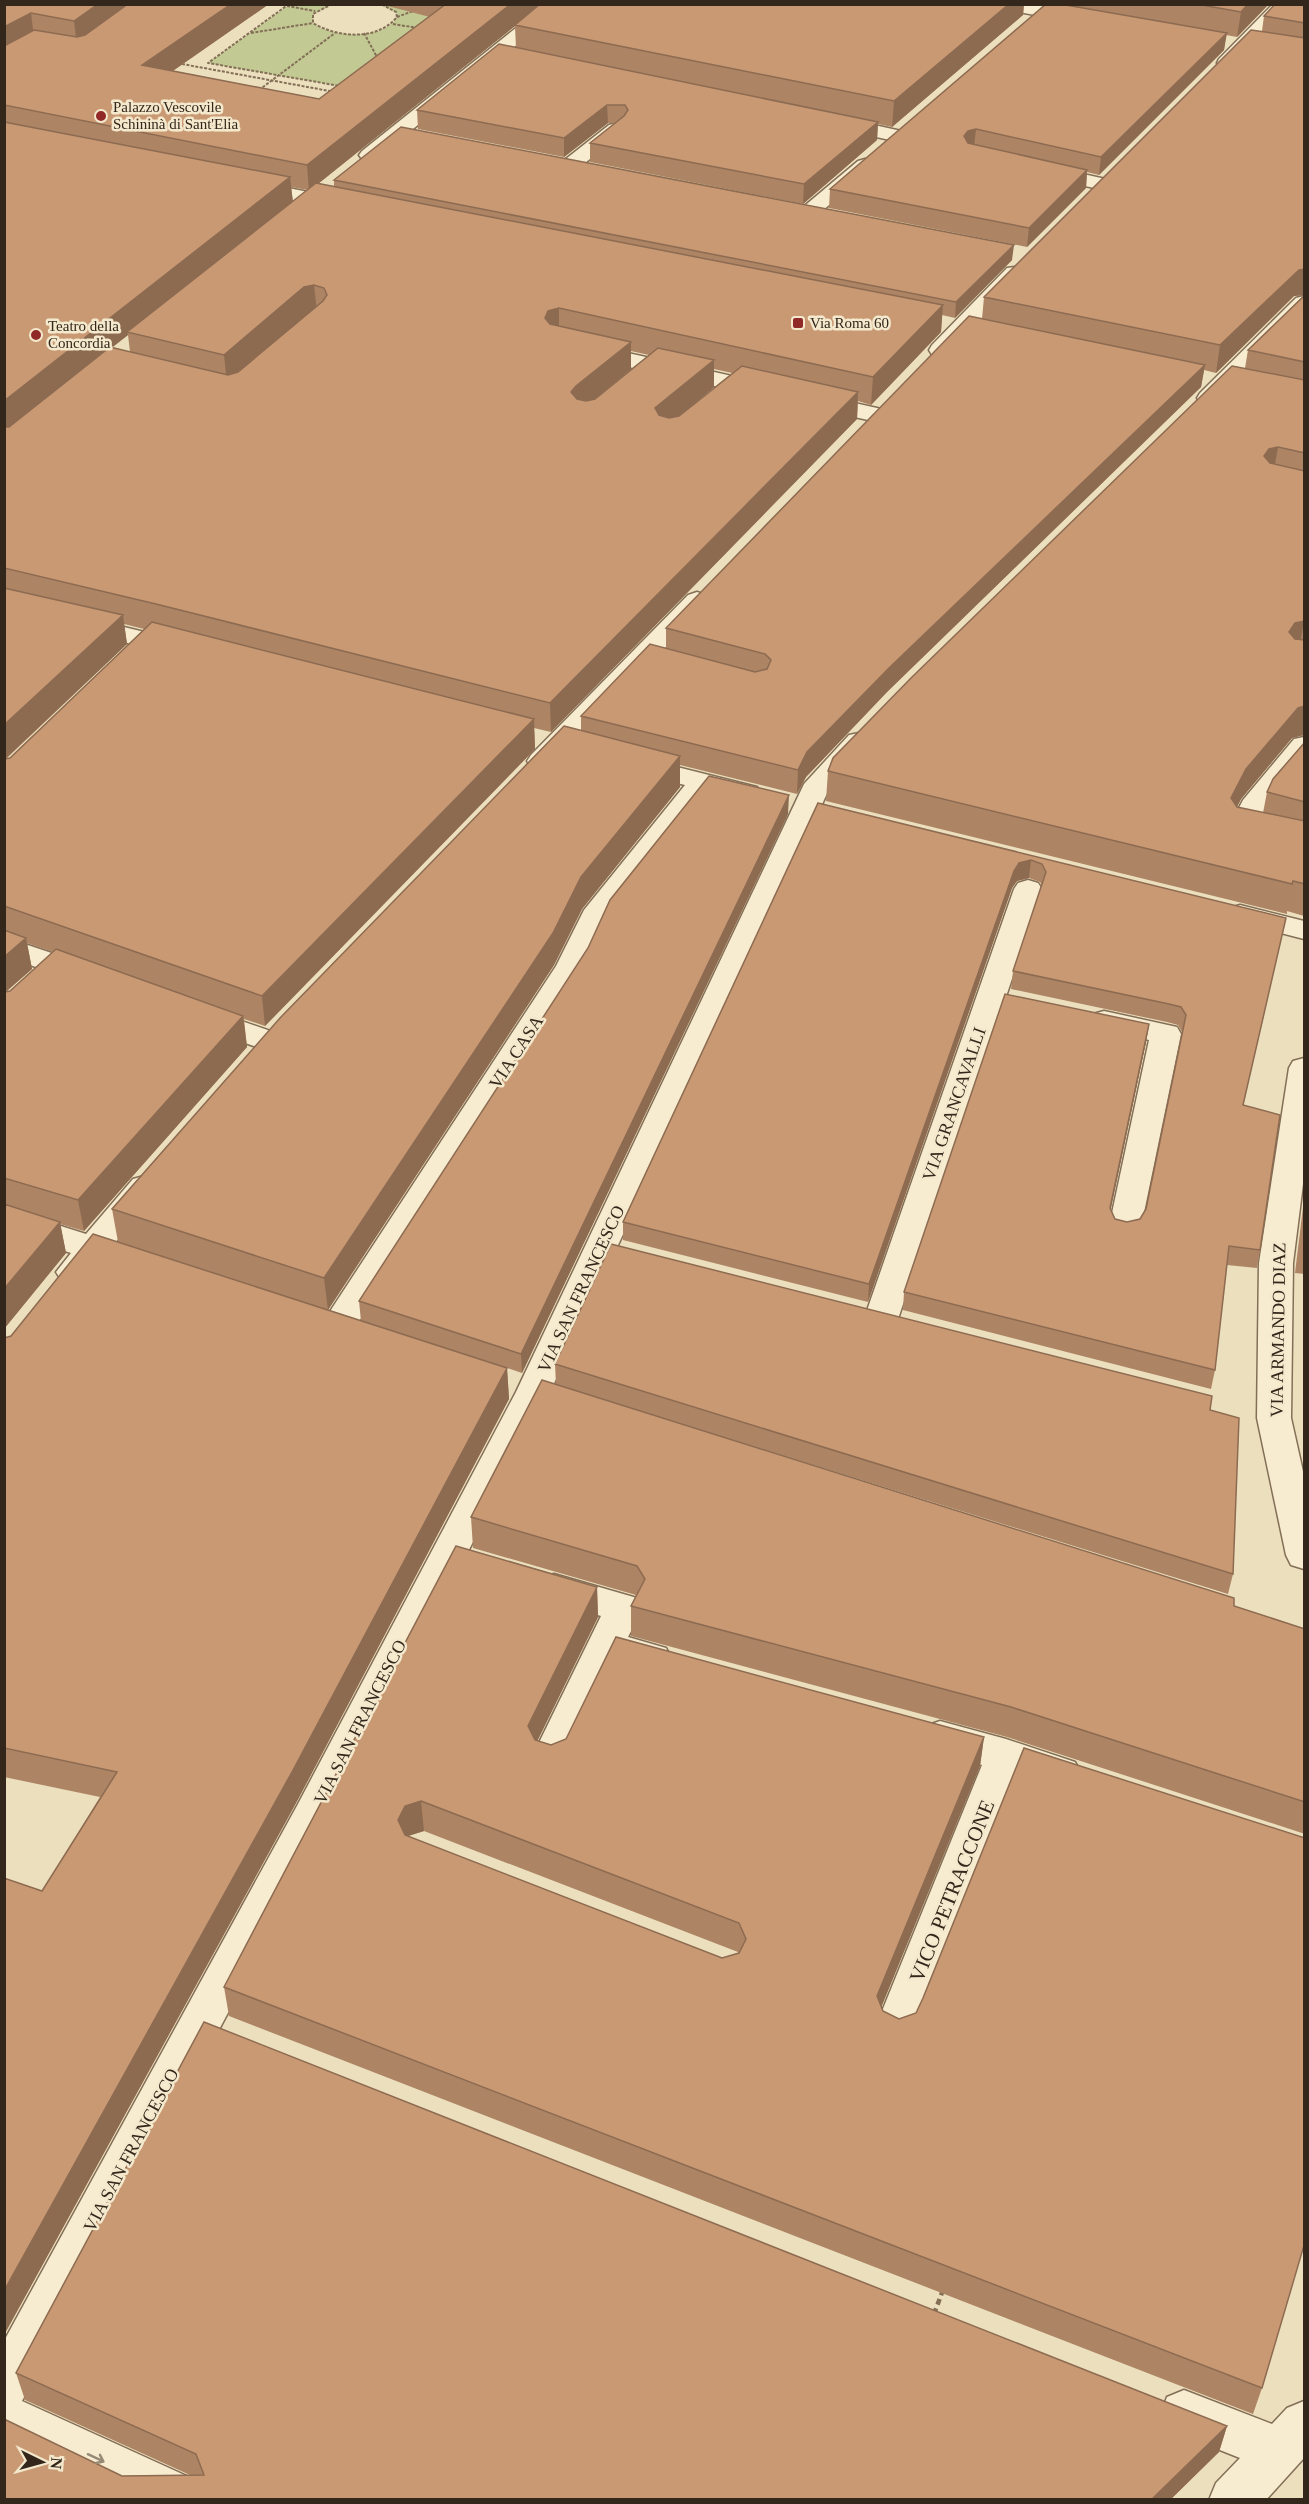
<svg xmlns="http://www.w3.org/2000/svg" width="1309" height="2504" font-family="Georgia,serif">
<rect width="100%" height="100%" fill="#ecdfbd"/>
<path fill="#c2c992" d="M459,4L351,88L208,63L289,5H332L313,14V23C331,38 385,40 397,17L396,12L381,5Z"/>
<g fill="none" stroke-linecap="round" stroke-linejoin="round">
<g stroke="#836f57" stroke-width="3">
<path id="minor" d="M546,4H567L376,159H362L359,155L362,151Z
M993,4H1037L1083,12L1089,14L1092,18L1089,22L1083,24L1002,9Z
M1273,4H1293L1233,67H1219L1217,63L1219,59Z
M833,116L906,132L909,136L906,140L899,142L826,126L823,122L826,118Z
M616,123L623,125L626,129L623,133L576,170H562L559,166L562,162L609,125Z
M865,159L872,161L875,165L872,169L816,216L809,218L802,216L799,212L802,208L858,161Z
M1043,165L1110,180L1113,184L1110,188L1103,190L1036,175L1033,171L1036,167Z
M248,180L344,199L351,201L354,205L351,209L344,211L241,190L238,186L241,182Z
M1015,267L1023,268L1026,273L1023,278L948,355L940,357L932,355L929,350L932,345L1007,268Z
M1304,296V315L1216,403L1208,405L1200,403L1197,398L1200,393L1296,298Z
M587,344L877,408L885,410L889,415L885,420L877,422L579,356L576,351L579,346Z
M697,592L706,595L710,600L706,605L551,767L541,769L531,767L527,761L531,755L688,595Z
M4,598L190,643L194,648L190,653L181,656L4,613Z
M859,733L869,735L872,741L830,787L550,1392L326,1828L22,2401L202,2483L209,2500H131L4,2440V2341L298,1804L516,1392L804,784L849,735Z
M1304,737V762L1266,808L1258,824L1304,835V851L1232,835L1228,829L1243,800L1294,739Z
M637,757L757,787L761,793L757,799L747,801L709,792L608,918L586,966L349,1337L337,1340L325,1337L320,1328L325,1319L556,966L584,910L685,785L627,771L623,765L627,759Z
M1028,880L1038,883L1042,889L898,1319L893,1327L881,1331L869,1327L864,1319L1014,889L1018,883Z
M1240,905L1304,921V939L1230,920L1226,914L1230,908Z
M4,937L96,968L100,975L96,982L85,984L4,956Z
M204,1008L282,1035L286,1042L282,1049L271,1052L193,1025L189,1018L193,1011Z
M1104,1011L1177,1027L1181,1034L1141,1227L1137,1235L1125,1238L1113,1235L1109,1227L1149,1040L1093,1028L1089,1021L1093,1014Z
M1304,1058V1176L1293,1263L1291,1418L1304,1476V1569L1291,1565L1286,1555L1257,1418L1259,1263L1289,1068L1293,1061Z
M144,1176L155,1179L160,1187L115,1243L123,1246L128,1254L123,1262L111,1265L100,1262C87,1277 81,1286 61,1280L56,1272L71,1253L4,1231V1208L86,1234L133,1179Z
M554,1574L637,1598L643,1608L628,1637L666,1648L672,1659L666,1670L653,1674L615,1664L565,1768L551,1773L537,1768L532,1757L601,1616L541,1598L536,1588L541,1578Z
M940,1721L1006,1739L1075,1762L1081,1773L1075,1784L1061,1789L1017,1776L918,2026L912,2039L897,2045L882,2039L876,2026L982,1765L926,1748L921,1737L926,1726Z
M1184,2390L1272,2424L1287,2408L1304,2401V2458L1266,2500H1209L1216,2483L1240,2458L1167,2429L1161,2413L1167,2397Z"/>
</g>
<path stroke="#836f57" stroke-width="2" stroke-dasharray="3 1.5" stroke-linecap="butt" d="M289,4L208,63L340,86
M332,4L313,14V23C338,38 377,41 397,17L396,12L381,4
M287,6L315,11
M397,17L413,11
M393,24L418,28
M251,33L313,23
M364,33L378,59
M182,64L335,92
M259,90L335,33"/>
<path stroke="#836f57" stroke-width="4.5" stroke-dasharray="6 4" stroke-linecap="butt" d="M934,2314L943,2290"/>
<use href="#minor" fill="#f7ecd0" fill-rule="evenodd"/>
</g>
<path fill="#ad8464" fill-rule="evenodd" d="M4,4H269L173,71L319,99L430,17L380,4H1024L1023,15L892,127L878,124L877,140L803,204L590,162V143L615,123H608L564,157L418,129L417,110L516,48L515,26L318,184L334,187V180L1012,260L955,318L942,315L941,332L871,405L858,401L857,419L551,732L534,728L535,749L265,1026L244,1019L247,1047L84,1231L60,1224L66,1253L4,1329ZM291,187L308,190L293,202ZM128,335L130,352L112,347ZM631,351L649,355L631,369ZM714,369L732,373L692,405L714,387ZM124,624L144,629L10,758H7L127,644ZM27,943L53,952L10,991L6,992L32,969Z
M1046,4H1269L1237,37L1226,35L1224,50L1099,175L1087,172L1086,188L1027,247L829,208L830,189Z
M1305,4V736L1304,735L1292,738L1241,799L1237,807L1263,813L1267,792L1305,742L1304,916L1287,911V914L826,801L828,771L1245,368L1248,350L1304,295L1294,296L1216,373L1204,370L1201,387L887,692L806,777L797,794L680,765V787L582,909L554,965L328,1310L361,1321L359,1301L788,814L522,1373L507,1368L509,1399L296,1803L4,2335V1878L42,1891L100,1797L4,1777V1338L11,1336L118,1242L112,1209L581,731V716L666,649V628L982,319L984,297L1262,31L1264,16Z
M818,803L1286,918L1243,1105L1260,1250L1257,1268L1227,1265L1215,1370L1211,1389L903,1310L904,1292L1149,1024L1146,1042L1110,1210L1115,1219L1127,1222L1140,1219L1146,1209L1182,1032L1178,1025L1167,1022L1011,989L1013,971L1042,885L1040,882L1029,878L1017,881L1012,888L868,1302L623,1240V1222Z
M1305,1191V1274L1295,1273Z
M555,1364L1210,1410L1233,1574L1228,1594L556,1385Z
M471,1517L1234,1606L1305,1629V1834L1007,1737L631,1636V1606L636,1595L473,1548Z
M597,1587L598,1617L537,1741L551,1745L984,1737L980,1766L881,2007L883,2011L899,2019L916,2013L1262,2388L1253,2414L229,2016L224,1987ZM424,1831L738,1952V1953L722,1958L408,1836Z
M16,2373L1227,2426L1219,2452L1171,2499L122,2476L190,2475L25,2400Z"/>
<path fill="#8d6b51" d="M98,4H136L77,46L74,21Z
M231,4H269L145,90L142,65Z
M511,4H543L515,25V26L309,191L307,165Z
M1009,4H1024L1023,15L892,127L894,101Z
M1248,4H1269L1237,37L1241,12Z
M31,13L34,38L4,53V27Z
M1227,33L1224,50L1099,175L1101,157Z
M607,105L608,123L564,157V138Z
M878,122L877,140L803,204L804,184Z
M976,129L974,147L966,149L964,136L968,131Z
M1087,170L1086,188L1027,247L1029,228Z
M290,177L293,203L127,332L128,335L4,433V401Z
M1014,245L1012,260L955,318L956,302Z
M1305,269L1304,295L1294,296L1216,373L1220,345L1299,270Z
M314,285L317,312L227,383L224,355L304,287Z
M943,305L941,332L871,405L873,377Z
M559,308V335L545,318L548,311Z
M631,342V369L576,414L571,392L576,386Z
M714,360V387L655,436V408Z
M1205,365L1201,387L887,692L806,777L797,794L798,770L807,752L889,668Z
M858,392L857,419L551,732L550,703Z
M1278,447L1273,475L1264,456L1269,449Z
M123,615L127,644L4,760V725Z
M1304,621L1299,650L1289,632L1295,623Z
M1305,706V730L1304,735L1292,738L1241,799L1226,828L1231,798L1246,769L1298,708Z
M534,719L535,749L265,1026L262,996Z
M680,756V787L582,909L554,965L328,1310L324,1278L581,877Z
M789,795L788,814L522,1373L521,1354Z
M1031,860L1029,878L1017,881L1012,888L868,1302L869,1284L1014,871L1019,863Z
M1286,918L1282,936L1239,1123L1243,1105Z
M26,938L32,969L4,993V957Z
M243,1016L247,1047L84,1231L78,1200Z
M1149,1024L1146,1042L1107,1227L1110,1208Z
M60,1222L66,1253L4,1329V1289Z
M507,1368L509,1399L296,1803L4,2335V2291Z
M597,1587L598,1617L530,1756L528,1726Z
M984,1737L980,1766L874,2025L877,1996Z
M421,1801L424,1831L408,1836L401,1849L398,1820L405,1806Z
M1227,2426L1219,2452L1171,2499H1152Z"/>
<path fill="#c99974" stroke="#8d6b51" stroke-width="1.5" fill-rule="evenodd" d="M4,4H98L74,21L31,13L4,27Z
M128,4H231L142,65L319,99L446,4H511L307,165L4,105V46L34,30L77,37L85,35Z
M540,4H1009L894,101L515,25Z
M1046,4H1060L1227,33L1101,157L976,129L968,131L964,136L968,143L1087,170L1029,228L830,189Z
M1196,4H1248L1241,12Z
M1275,4H1305V23L1264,16Z
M1251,30L1305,38V269L1299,270L1220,345L984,297Z
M499,44L878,122L804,184L590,143L624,116L628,110L625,105H607L564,138L417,110Z
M4,122L290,177L4,401Z
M401,127L1014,245L956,302L334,180Z
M316,183L943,305L873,377L559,308L548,311L545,318L550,324L631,342L576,386L571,392L577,399L586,401L595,399L658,348L714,360L655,408L659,415L669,418L679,416L742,366L858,392L550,703L156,604L4,568V427H9L110,347L228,375L238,372L323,301L327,295L324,288L314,285L304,287L224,355L127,332Z
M1305,295V362L1248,350Z
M969,316L1205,365L889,668L807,752L798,770L581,716L650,644L755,672L767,669L771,660L765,654L666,628Z
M1232,366L1305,380V453L1278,447L1269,449L1264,456L1270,463L1305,471V621L1295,623L1289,632L1295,639L1305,640V706L1298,708L1246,769L1231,798L1237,807L1305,821V884L1293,881L1292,884L828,771L833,758L911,678Z
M4,588L123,615L4,725Z
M152,622L534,719L262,996L4,906V759L10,758Z
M564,726L680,756L581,877L553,933L324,1278L112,1209L280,1018Z
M1305,742V802L1267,792L1273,779Z
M709,776L789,795L521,1354L359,1301L588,948L610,900Z
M818,803L1286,918L1243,1105L1280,1115L1260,1250L1229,1246L1215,1370L904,1292L1005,994L1149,1024L1110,1208L1115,1219L1127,1222L1140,1219L1146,1209L1186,1015L1181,1007L1169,1004L1013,971L1046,872L1042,864L1031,860L1019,863L1014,871L869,1284L623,1222Z
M4,930L26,938L4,957Z
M56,949L243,1016L78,1200L4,1178V992L10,991Z
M4,1204L60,1222L4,1289Z
M93,1234L507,1368L292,1772L4,2291V1878L42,1891L117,1772L4,1748V1338L11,1336Z
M611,1244L1212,1396L1210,1410L1239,1418L1233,1574L555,1364Z
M542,1380L1234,1598V1606L1305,1629V1802L1011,1707L631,1606L645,1579L637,1566L471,1517Z
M456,1546L597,1587L528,1726L535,1740L551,1745L566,1739L616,1637L984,1737L877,1996L883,2011L899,2019L916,2013L923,1998L1024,1748L1305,1838V2242L1262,2388L224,1987ZM421,1801L739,1923L746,1939L739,1953L722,1958L405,1835L398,1820L405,1806Z
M204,2022L1227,2426L1152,2499H4V2419L122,2476L204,2475L196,2454L16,2373Z"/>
<defs><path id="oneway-shaft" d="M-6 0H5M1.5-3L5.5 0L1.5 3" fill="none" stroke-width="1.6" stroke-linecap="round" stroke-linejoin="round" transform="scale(1.5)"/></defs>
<use stroke="#958a76" href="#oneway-shaft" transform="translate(96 2458) rotate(25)"/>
<g fill="#912929" stroke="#f4e9cd" stroke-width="2">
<circle cx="101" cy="116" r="6"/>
<rect x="792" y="317" width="12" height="12" rx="3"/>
<circle cx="36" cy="335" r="6"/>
</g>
<g text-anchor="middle" stroke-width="5" stroke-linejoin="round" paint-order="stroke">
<g font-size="15" fill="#33271b" stroke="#f4e9cd" text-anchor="start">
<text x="113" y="112">Palazzo Vescovile<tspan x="113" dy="17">Schininà di Sant'Elia</tspan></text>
<text x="810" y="328">Via Roma 60</text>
<text x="48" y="331">Teatro della<tspan x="48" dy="17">Concordia</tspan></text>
</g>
<g font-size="18" fill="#33271b" stroke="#f4e9cd">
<text transform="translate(516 1052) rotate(-57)" y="6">VIA CASA</text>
<text transform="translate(954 1104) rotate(-71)" y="6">VIA GRANCAVALLI</text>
<text transform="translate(581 1289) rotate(-65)" y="6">VIA SAN FRANCESCO</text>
<text transform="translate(1278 1330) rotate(-89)" y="6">VIA ARMANDO DIAZ</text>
<text transform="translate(360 1722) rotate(-63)" y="6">VIA SAN FRANCESCO</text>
<text transform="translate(131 2150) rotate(-62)" y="6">VIA SAN FRANCESCO</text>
</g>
<g font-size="21" fill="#33271b" stroke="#f4e9cd">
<text transform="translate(952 1891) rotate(-68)" y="7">VICO PETRACCONE</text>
</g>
</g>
<rect width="1309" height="2504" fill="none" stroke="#33271b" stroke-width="12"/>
<g transform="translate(42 2462) rotate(95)" stroke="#f4e9cd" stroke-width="4.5" paint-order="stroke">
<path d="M0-4.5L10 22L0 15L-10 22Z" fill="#33271b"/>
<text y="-9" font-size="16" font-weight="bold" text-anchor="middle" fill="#33271b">N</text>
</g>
</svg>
